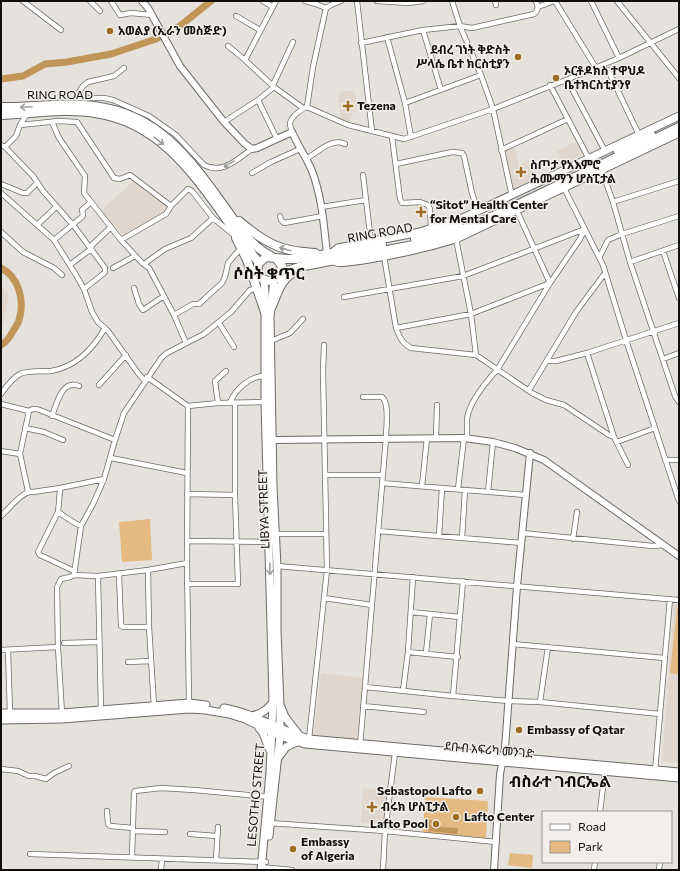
<svg xmlns="http://www.w3.org/2000/svg" width="680" height="871" font-family="Commissioner,'Noto Sans Ethiopic',sans-serif">
<rect width="100%" height="100%" fill="#e5e2de"/>
<path fill="#dfd7cd" d="M342,91H354L356,95V111L353,113L349,124L341,121L339,101V94Z
M577,141L584,154L564,165L557,151Z
M514,144L519,165L529,160L536,179L514,191L504,149Z
M135,180L162,200L166,210L158,219L125,238L101,210Z
M1,285L9,295L3,324L1,325Z
M674,604H679V763L662,762Z
M321,673L363,678L357,739L314,734Z
M363,788L388,791L385,823H361Z"/>
<path fill="#e5ba82" d="M150,519L152,560L122,562L119,522Z
M677,608L679,609V674L670,673Z
M425,797L488,801L486,838L423,833Z
M510,853L533,855L532,868L508,865Z"/>
<path fill="#c19558" d="M429,820L436,821L441,827L458,828L457,834L428,831Z"/>
<g fill="none" stroke-linecap="round" stroke-linejoin="round">
<path stroke="#c19558" stroke-width="7" d="M1,79L23,76L45,64L67,62L111,54L156,39L180,26L211,1
M1,268C19,277 25,301 19,320C18,324 15,328 13,331C10,337 7,342 1,345"/>
<g stroke="#6d6b67" stroke-width="6">
<path id="street" d="M23,1L61,30
M90,1L100,11
M111,1L120,15L131,13L152,15
M263,1L273,7
M305,1L316,4L326,8
M357,1L372,131
M377,1L408,3L423,1
M452,1L460,26L481,75L493,109L512,196
M495,1L496,5
M555,1L596,68
M591,1L619,58
M617,1L679,78
M538,7L554,1
M236,16L260,30
M423,30L441,90
M387,37L405,103L411,137
M361,43L423,30L460,26L472,28L534,14C539,10 538,6 536,1
M228,46L245,60L274,87L303,108
M245,60L276,1
M124,68L114,76L88,82L83,86L77,95L78,98H104L113,100L149,116L176,135L204,165C223,175 237,159 252,149
M608,70L639,135
M273,85L293,42
M550,85L589,159
M570,85L605,151
M258,100L277,139
M405,103L481,75
M307,107L348,125L404,139L493,109L566,80L619,58L679,29
M52,122L59,138L85,176L84,193L121,240L142,263L149,268L174,315L186,343
M224,122L258,100L274,87
M20,125L59,121L77,122L114,178L120,179L130,175L171,206
M292,132C291,129 290,126 290,123C292,116 301,109 307,107L313,67L326,8L331,5L341,1
M392,137L400,199L402,203L420,202L428,205L430,209L431,229
M1,145L5,147L33,176L43,191L74,226L105,268V272L103,274L84,289
M5,147L16,136L20,125L27,114
M501,150L568,119
M306,159C317,153 332,137 345,144
M396,164L452,152L462,153L464,156L472,193L478,212
M602,171L613,202L630,262L675,396L679,402
M252,173L271,162L300,149
M363,175L371,241
M1,184L23,193H27L37,183
M564,188L603,265L626,340L679,501
M1,193L54,240L76,275L84,289L92,312L98,322L108,331L138,373L145,381
M613,202L679,181
M321,207L366,200
M280,216L281,220L284,223L323,216
M37,225L56,207
M1,232L23,252L54,268L62,275
M456,239L471,314L476,355
M54,240L82,217L83,215L82,210L90,203
M121,240L166,214L171,206L188,189L192,191L213,218L235,236
M663,251L679,298
M384,256L396,328C400,338 402,343 411,348L476,355L532,393L546,400L564,405L609,435L614,437
M600,256L608,240L622,234L679,216
M630,262L679,245
M71,264L91,249L92,245L111,227
M144,264L165,249L191,238L213,218
M113,268L135,256
M134,288L139,304L143,310L164,296
M344,297L463,276L585,229
M174,315L193,304H199L222,283L225,277L228,263L241,248
M219,323L234,347
M396,328L471,314L550,283L517,211
M271,341L290,333L303,319
M587,353L614,437L628,465
M663,359L679,353
M547,361H556L587,353L679,323
M147,377L188,406L218,403L266,402
M99,385L126,355
M529,390L576,312L605,273
M1,394C6,387 12,378 20,374C29,370 41,372 51,371C75,367 93,349 105,328
M218,403L215,381L226,371
M230,403C235,389 251,375 266,376
M1,404L29,411L33,409H37L115,440
M188,406L187,563L189,703
M52,416C57,403 62,379 79,386
M25,428L44,432L63,440
M436,438L437,405
M467,438C467,432 467,425 467,419C469,403 486,382 497,370L550,283L580,239L585,229
M617,442L655,428
M1,451L20,454
M111,458L187,473
M665,460H679
M325,475H383
M382,483L525,495
M422,486L427,438
M60,488L59,503L58,512L38,552L40,555L74,571
M458,489L464,438
M28,491L20,454L29,411
M488,492L493,442
M187,494L235,495
M58,512C66,517 73,523 81,526
M1,516C9,509 23,490 33,492L60,488L104,479
M378,531L522,543
M522,533L653,546L664,545
M276,534H326
M439,536L442,488
M462,538L465,490
M573,539L577,512
M187,541L271,542
M277,566L679,600
M148,570L149,627L154,706
M119,574L121,626L124,627H149
M74,575L98,576L148,570L187,563
M98,576L101,710
M187,584H238L235,495V403
M324,598L372,605
M411,612L460,617
M64,643L99,642
M513,644L664,658
M1,650L58,647
M8,650L10,713
M408,652L458,657
M426,653L430,614
M128,662L151,661
M365,687L453,696L508,701L540,702L660,714
M403,691L408,652L413,577
M453,696L463,581
M540,702L548,647
M363,706L424,712
M62,714L58,647L57,587L61,579L70,577L74,575L81,526L93,504L104,479L115,440L124,413L162,357L167,353L204,334L231,312L250,290L257,288
M309,739L327,570L323,371L324,345
M360,746L386,438C386,428 390,403 382,397H363
M1,769L18,771L29,776H35L46,779L54,773L69,766
M655,771L670,599
M107,811L108,824L110,826L133,828
M600,812L605,770
M269,823L385,831L496,842
M133,831L165,832
M190,834L217,836
M30,854L266,862
M132,857L134,793L135,791L161,788L194,790L269,797
M216,860L218,827
M261,867L292,870
M161,870L162,859
M383,870L385,831L395,753
M594,870L595,862
M659,870L660,862"/>
</g>
<g stroke="#6d6b67" stroke-width="8">
<path id="secondary" d="M142,1L148,8L180,66L224,122L245,144L252,149L257,148L292,132C298,146 307,158 312,171C322,197 324,226 327,254
M273,440L464,438L493,442L515,448L544,460L679,556
M494,870L500,774L505,748L517,586L530,453"/>
</g>
<g stroke="#6d6b67" stroke-width="9">
<path id="primary" d="M332,253L338,248L420,232L465,217L679,116
M336,262C344,264 354,261 363,260C395,255 426,248 456,239L679,133
M281,707L285,717L299,735
M224,708C254,713 280,731 309,739L679,772
M1,713H62L189,703L206,705
M251,716C262,714 267,710 273,702
M1,720L62,719L189,709L206,710L229,714L245,719L280,736L305,744L679,778
M259,728L263,733L269,749
M278,758L286,747L297,742
M269,836L280,736V706L277,630V566L273,487L270,317L274,280
M261,870L270,773L273,702L265,402V294L264,279"/>
</g>
<g stroke="#6d6b67" stroke-width="10">
<path id="highway" d="M1,107C28,108 56,103 83,105C150,109 182,148 219,199C234,219 248,245 271,256
M1,115C32,114 65,108 95,113C157,122 190,169 224,216C235,232 247,247 259,263
M618,151L651,135
M239,221C255,234 270,246 290,250C298,252 307,252 315,253
M236,238L247,260L265,312
M415,239L433,235L459,226
M276,258L287,259H296L382,245
M280,276L282,266L276,258L266,257L259,263C257,267 257,271 259,275C268,289 280,274 290,270C293,269 296,268 299,267L429,242L446,237L500,213L679,127
M271,308C277,296 279,282 291,274"/>
</g>
<use href="#street" stroke="#fff" stroke-width="4.5"/>
<use href="#secondary" stroke="#fff" stroke-width="6"/>
<use href="#primary" stroke="#fff" stroke-width="7"/>
<use href="#highway" stroke="#fff" stroke-width="8"/>
</g>
<defs><path id="oneway-shaft" d="M-6 0H5M1.5-3L5.5 0L1.5 3" fill="none" stroke-width="1.6" stroke-linecap="round" stroke-linejoin="round"/></defs>
<g stroke="#9f9f9e">
<use href="#oneway-shaft" transform="translate(26 107) rotate(177)"/>
<use href="#oneway-shaft" transform="translate(159 141) rotate(37)"/>
<use href="#oneway-shaft" transform="translate(229 164) rotate(148)"/>
<use href="#oneway-shaft" transform="translate(285 249) rotate(-164)"/>
<use href="#oneway-shaft" transform="translate(270 569) rotate(89)"/>
</g>
<g fill="#9e6d21" stroke="#f2efeb" stroke-width="1.5">
<circle cx="110" cy="31" r="4"/>
<circle cx="518" cy="57" r="4"/>
<circle cx="556" cy="78" r="4"/>
<path d="M346 100h4v4h4v4h-4v4h-4v-4h-4v-4h4z"/>
<path d="M519 166h4v4h4v4h-4v4h-4v-4h-4v-4h4z"/>
<path d="M419 206h4v4h4v4h-4v4h-4v-4h-4v-4h4z"/>
<circle cx="519" cy="730" r="4"/>
<circle cx="480" cy="791" r="4"/>
<path d="M370 801h4v4h4v4h-4v4h-4v-4h-4v-4h4z"/>
<circle cx="456" cy="817" r="4"/>
<circle cx="436" cy="824" r="4"/>
<circle cx="293" cy="849" r="4"/>
</g>
<g text-anchor="middle" stroke-width="3" stroke-linejoin="round" paint-order="stroke">
<g font-size="12" font-weight="bold" fill="#0f0e0c" stroke="#f2efeb" text-anchor="start">
<text x="118" y="35">አወልያ (ኢራን መስጅድ)</text>
<text x="510" y="54" text-anchor="end">ደብረ ገነት ቅድስት<tspan x="510" dy="14">ሥላሴ ቤተ ክርስቲያን</tspan></text>
<text x="564" y="75">ኦርቶዶክስ ተዋህዶ<tspan x="564" dy="14">ቤተክርስቲያንየ</tspan></text>
<text x="357" y="110">Tezena</text>
<text x="530" y="169">ስጦታ የአእምሮ<tspan x="530" dy="14">ሕሙማን ሆስፒታል</tspan></text>
<text x="430" y="209">“Sitot” Health Center<tspan x="430" dy="14">for Mental Care</tspan></text>
<text x="527" y="734">Embassy of Qatar</text>
<text x="472" y="795" text-anchor="end">Sebastopol Lafto</text>
<text x="381" y="811">ብሩክ ሆስፒታል</text>
<text x="464" y="821">Lafto Center</text>
<text x="428" y="828" text-anchor="end">Lafto Pool</text>
<text x="301" y="846">Embassy<tspan x="301" dy="14">of Algeria</tspan></text>
</g>
<g font-size="12" fill="#0f0e0c" stroke="#f2efeb">
<text x="60" y="99">RING ROAD</text>
<text transform="translate(380 233) rotate(-10)" y="4">RING ROAD</text>
<text transform="translate(264 509) rotate(-92)" y="4">LIBYA STREET</text>
<text transform="translate(489 750) rotate(5)" y="4">ደቡብ አፍሪካ መንገድ</text>
<text transform="translate(256 795) rotate(-85)" y="4">LESOTHO STREET</text>
</g>
<g font-size="16" font-weight="bold" fill="#0f0e0c" stroke="#f2efeb">
<text x="269" y="279">ሶስት ቁጥር</text>
<text x="560" y="787">ብስራተ ገብርኤል</text>
</g>
</g>
<rect width="680" height="871" fill="none" stroke="#0f0e0c" stroke-width="4"/>
<rect x="542" y="811" width="130" height="52" fill="#f2efeb" stroke="#979592"/>
<rect x="550" y="824" width="20" height="6" fill="#ffffff" stroke="#979592"/>
<text x="578" y="831" font-size="12" fill="#0f0e0c">Road</text>
<rect x="550" y="841" width="20" height="12" fill="#e5ba82" stroke="#979592"/>
<text x="578" y="851" font-size="12" fill="#0f0e0c">Park</text>
</svg>
